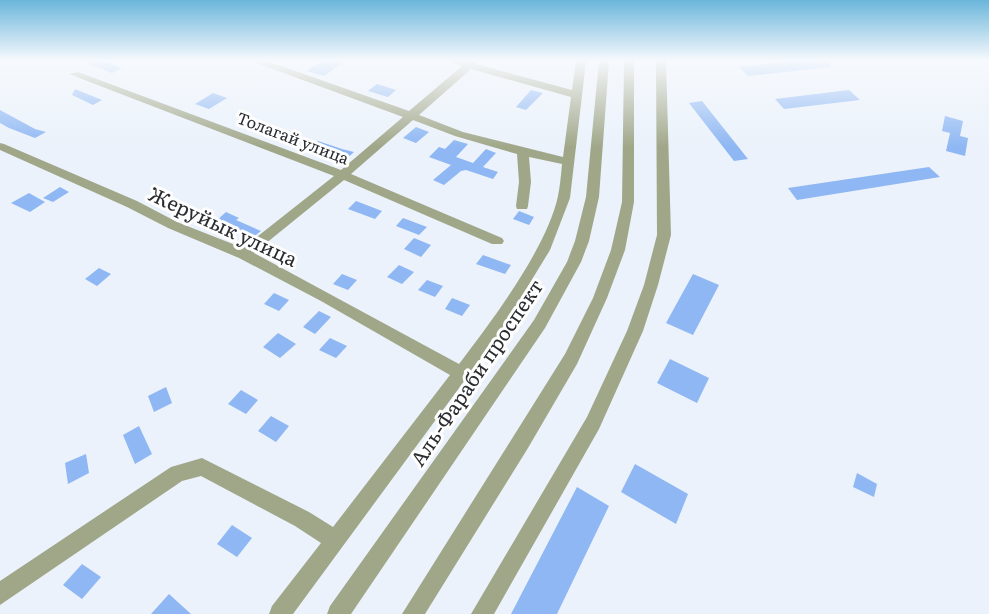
<svg xmlns="http://www.w3.org/2000/svg" width="989" height="614" font-family="Literata,serif">
<rect width="100%" height="100%" fill="#ebf2fb"/>
<path fill="#8eb7f3" d="M82,61H103L122,68L112,73Z
M321,61H345L324,76L307,71Z
M792,61H830V67L748,76L739,67Z
M377,84L396,90L388,97L368,91Z
M75,89L102,100L93,105L72,95Z
M531,90L543,93L526,110L516,107Z
M849,90L860,100L784,109L775,99Z
M213,93L227,98L209,109L195,104Z
M702,101L748,159L734,161L689,103Z
M0,110L35,129L46,132L35,138L9,128L0,123Z
M945,116L963,121L960,136L968,138L965,156L946,151L950,133L942,131Z
M416,127L429,132L416,143L403,138Z
M454,140L468,144L456,157L473,163L486,149L496,153L483,167L498,172L493,179L466,170L461,171L444,185L433,180L451,165L429,157L439,147L445,149Z
M318,141L342,149L354,152L345,160L310,147Z
M929,167L940,177L797,200L788,188Z
M60,187L69,192L53,202L43,198Z
M29,193L45,202L30,212L11,203Z
M356,201L382,211L375,219L348,209Z
M519,211L534,217L529,225L513,219Z
M226,212L239,218L236,220L261,231L251,239L238,234L241,231L217,220Z
M403,218L427,227L419,235L396,226Z
M414,238L431,245L421,257L404,249Z
M483,255L511,265L505,274L476,264Z
M399,265L414,272L402,284L387,277Z
M99,268L111,274L97,286L85,279Z
M342,274L357,280L348,290L333,284Z
M693,274L719,285L693,335L666,323Z
M427,280L443,286L435,297L418,290Z
M274,293L289,300L279,311L264,304Z
M452,298L470,305L462,316L445,309Z
M319,311L331,317L315,334L303,327Z
M278,333L296,344L280,358L263,347Z
M330,338L347,346L336,358L319,350Z
M670,359L709,378L697,403L657,383Z
M166,387L172,403L154,412L148,396Z
M241,390L258,400L246,414L228,404Z
M271,416L289,426L276,442L258,431Z
M139,426L152,454L135,464L123,435Z
M86,454L89,473L68,484L65,463Z
M635,464L688,494L676,524L621,492Z
M857,473L877,484L874,497L853,487Z
M577,487L609,506L557,614H511Z
M232,525L252,538L237,557L217,544Z
M82,564L101,577L82,599L63,585Z
M169,594L191,614H151Z"/>
<g fill="none" stroke-linecap="round" stroke-linejoin="round">
<path fill="#a0a789" fill-rule="evenodd" d="M251,61H267L409,111L462,66L448,61H479L476,64L572,90L576,61H586L570,198L550,250L498,335L293,614H269L272,606L321,543L295,526L201,476L182,481L0,605V581L171,467L202,458L309,512L333,527L450,375L321,301L239,258L168,228L127,207L0,150V143L4,144L137,201L177,222L243,248L334,176L69,74L78,72L341,170L403,117ZM471,69L571,97L563,157L463,132L419,115ZM413,120L455,136L517,154L519,182L516,206L517,209H527L528,206L531,182L529,157L562,164C561,175 560,186 558,196C547,248 491,322 459,364L254,253L344,180L492,244H502L504,241L502,238L351,174Z
M599,61H609L599,197L589,241L581,262L545,328L351,614H327L330,606L534,320L567,262L575,241L586,197Z
M624,61H634V202L625,250L607,298L577,364L528,448L425,614H402L565,354L593,298L611,250L622,202Z
M656,61H666L671,235L658,285L643,331L599,429L494,614H471L587,417L627,331L644,285L657,235Z"/>
</g>
<linearGradient id="sky" x2="0" y2="1"><stop stop-color="#6bb6db"/><stop offset="0.41" stop-color="#f6f9fd"/><stop offset="1" stop-color="#f6f9fd" stop-opacity="0"/></linearGradient>
<rect width="989" height="147" fill="url(#sky)"/>
<g text-anchor="middle" stroke-width="6" stroke-linejoin="round" paint-order="stroke">
<g font-size="16" fill="#292b2f" stroke="#fefefe">
<text transform="translate(293 138) rotate(21)" y="6">Толагай улица</text>
</g>
<g font-size="20" fill="#292b2f" stroke="#fefefe">
<text transform="translate(223 227) rotate(25)" y="7">Жеруйык улица</text>
<text transform="translate(477 373) rotate(-56)" y="7">Аль-Фараби проспект</text>
</g>
</g>
</svg>
